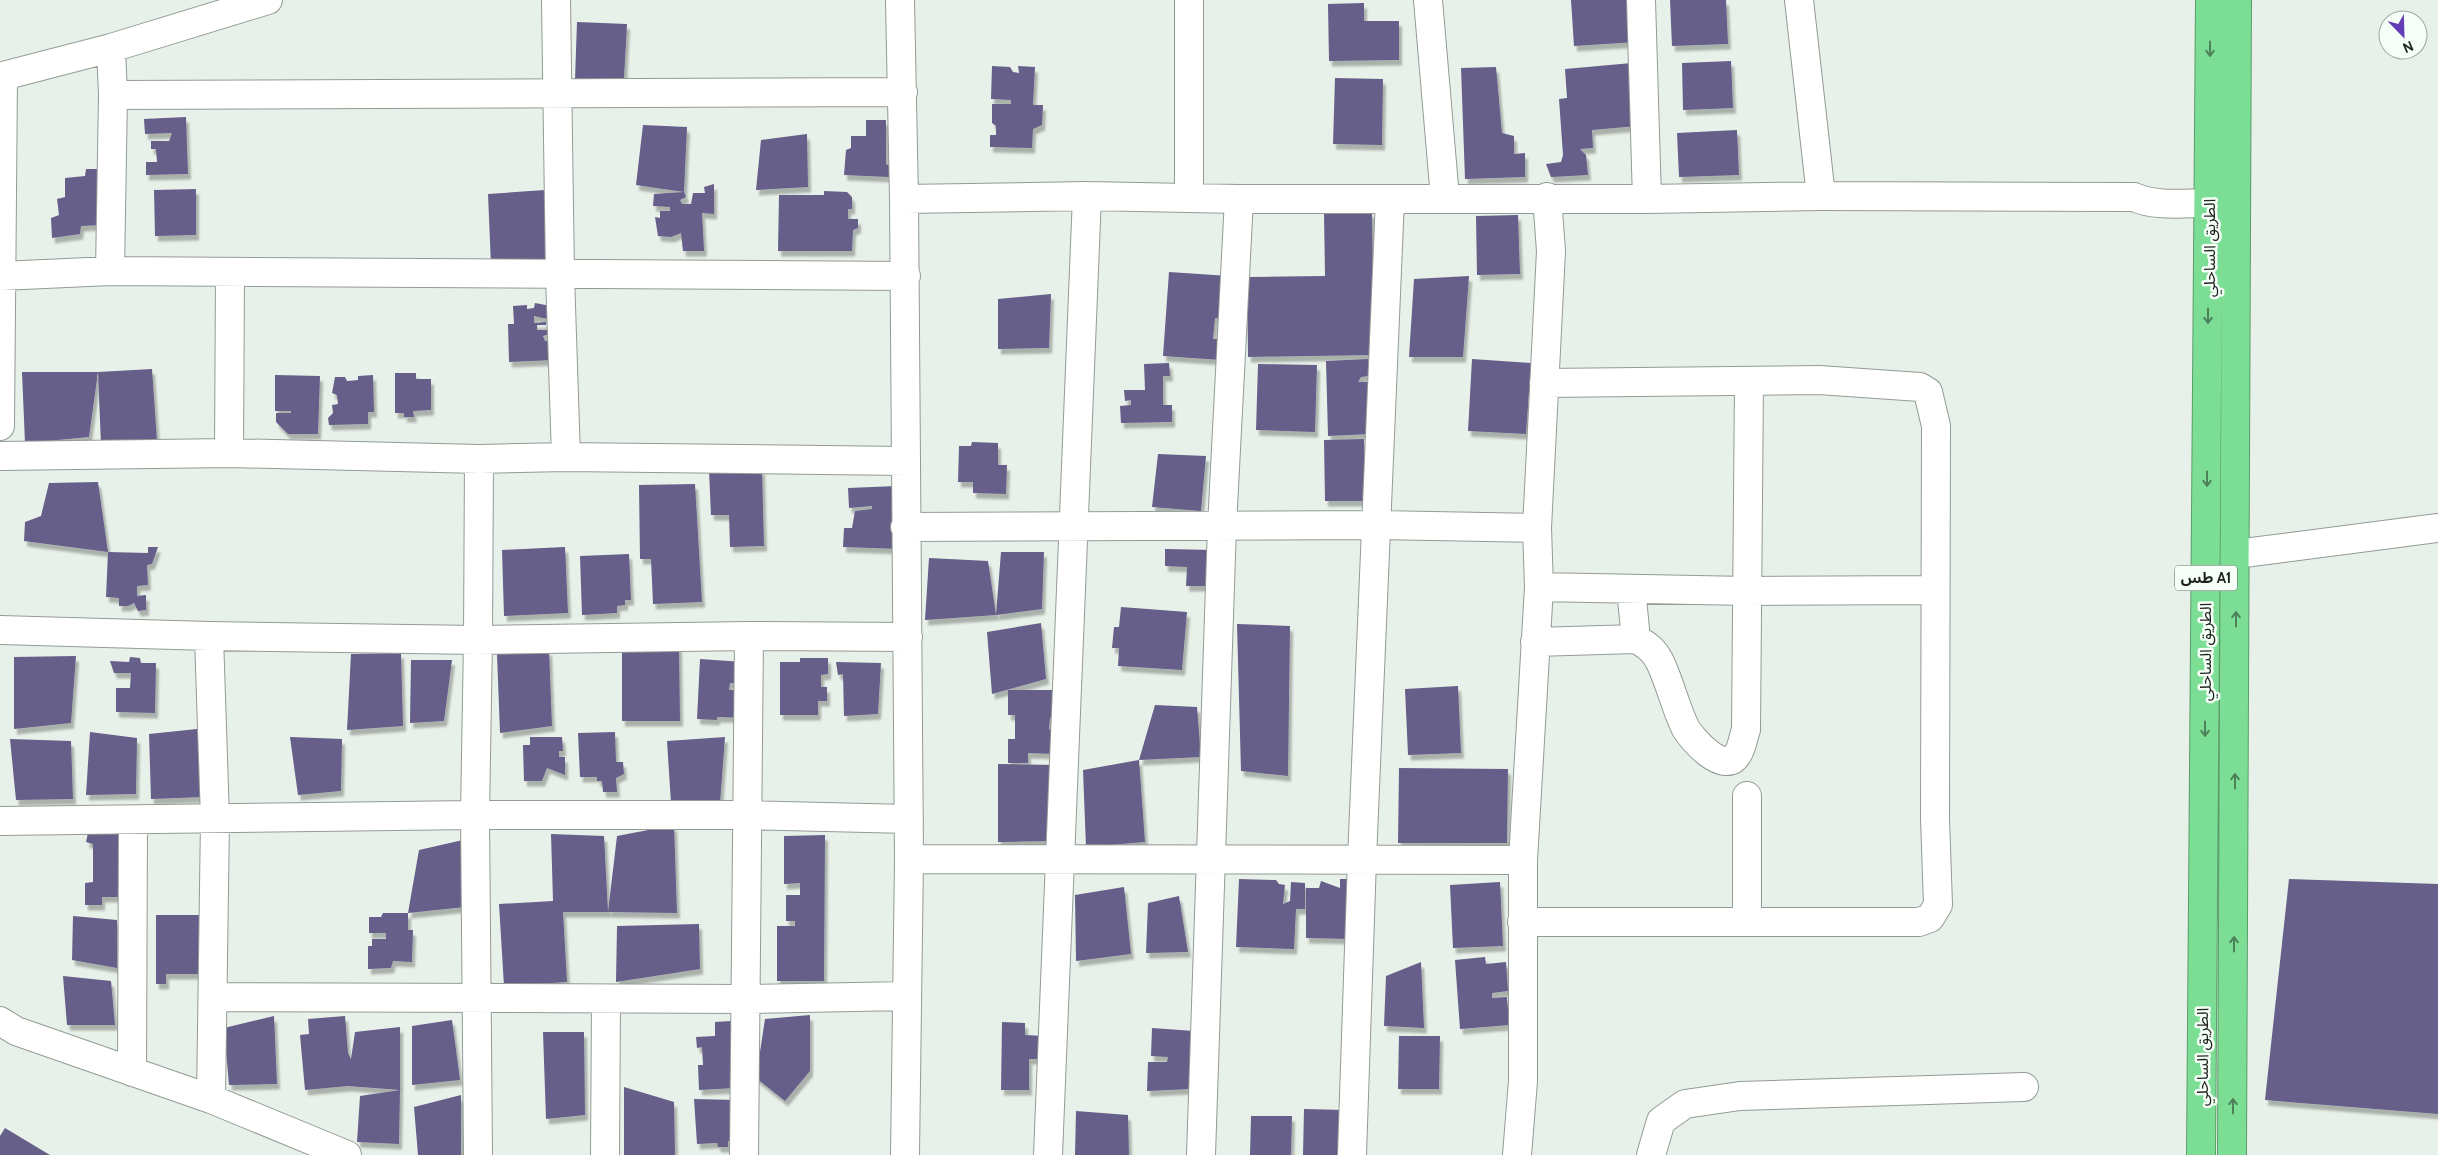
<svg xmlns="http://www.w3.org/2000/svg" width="2438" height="1155" font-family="Cabin,'Noto Sans Arabic',sans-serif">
<defs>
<filter id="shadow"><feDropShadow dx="3" dy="5.5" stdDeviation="1" flood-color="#0004"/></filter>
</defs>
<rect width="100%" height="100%" fill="#e8f1e9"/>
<path fill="#665e89" filter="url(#shadow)" d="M1571,0H1633L1636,42L1574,46Z
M1670,0H1726L1728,44L1672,46Z
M1364,3V21H1399V60L1329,61L1328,4Z
M577,22L627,24L624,78L575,80Z
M1731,61L1733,108L1683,110L1682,63Z
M1632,63L1637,126L1592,130L1593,148L1580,149L1586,155L1588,175L1551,177L1546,164L1561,162L1563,155L1559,99L1567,98L1565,69Z
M992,66L1010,67L1013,72L1019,73L1018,66L1035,67L1033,105H1043L1042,125L1033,129L1032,148L990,147V135H996V126L992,123V104H1011V100L991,99Z
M1496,67L1502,133L1514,136V154L1525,153V177L1465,179L1461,68Z
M1335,78L1383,79L1382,145L1333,144Z
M186,117L188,174L146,175V162H157L156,149H151V141H169L172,133L145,134L144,119Z
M866,120H886V164L890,166L889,177L844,175L846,150L851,148V136H866Z
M643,125L687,127L684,192L636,185Z
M1737,130L1739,175L1679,177L1677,133Z
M807,134L808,187L756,190L761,140Z
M86,169H102V225L81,226L80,234L52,238L51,218L59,215L57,199L65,197V178L85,176Z
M714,184V214L702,213L704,251H683L681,233L671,237L658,236L655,217L660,218V211H670V207L653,206L654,194L684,192L686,197L680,200L682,204H691L693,193H705L704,187Z
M196,189V235L155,236L154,190Z
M545,190L548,266L491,265L488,194Z
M824,191L847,192L852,197V209H848V219H858V228L853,230L852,251H778L779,195H824Z
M1324,212H1372L1374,355L1248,357L1247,277L1325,276Z
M1518,215L1520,274L1477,275L1476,216Z
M1169,272L1229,276L1226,319L1215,318L1213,339H1222L1221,360L1163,356Z
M1469,276L1463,357H1409L1414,279Z
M1051,294L1049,348L998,349V299Z
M535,303L551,306L548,319L534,316V323L546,322V325H537V330H547V335L543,336L545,341H554V360L509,362L508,324H514L513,306L527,305V309L534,308Z
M1368,359V376L1361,377L1358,382H1368L1370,434L1328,436L1326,361Z
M1472,359L1531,363L1526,434L1468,431Z
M1169,363L1170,376H1163V405H1172V422L1121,423L1120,406L1131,405V400L1125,401L1124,390H1145L1144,364Z
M1258,364L1317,365L1315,432L1256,430Z
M152,369L157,441L101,445L98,372Z
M22,372H98L89,437L25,443Z
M395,373H416V379H431V410L413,411L414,417H404V413H395Z
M275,375L320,376L318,434H288L276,422V413H291V411H275Z
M373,375L374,412H368V424L329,425L328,418L333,413L332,405L338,404L337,395L332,393L335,377H345L347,381L358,380V376Z
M1364,439L1365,501H1325L1324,440Z
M972,442L998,443V465H1007L1006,494L973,493V482H958L959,446H971Z
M1158,454L1206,456L1201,511L1152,507Z
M762,469L764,546L730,547L729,515H711L709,470Z
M98,482L108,552L24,541L25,522L41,516L49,483Z
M695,484L702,602L653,604L651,559H640L639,485Z
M896,486L900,549L843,547L844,528H852L855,511L872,509V506L849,508L848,488Z
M148,547H158L152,564L147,565L148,585L137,586V596L146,595V610L138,611L134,603L128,606H119V598L106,597L108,552L148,553Z
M565,547L568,613L504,616L502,550Z
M1165,549L1214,550L1207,586H1186L1187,567L1165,566Z
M1001,552H1044L1042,609L996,615Z
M629,554L631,600H625V605L617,606V613L582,615L580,556Z
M929,558L988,561L996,615L925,620Z
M1121,607L1187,612L1182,670L1118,666L1119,648H1112L1114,627H1119Z
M1041,623L1046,679L992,694L987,632Z
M1237,624L1290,626L1288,776L1241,771Z
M679,646L680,721H622V647Z
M549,650L552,726L500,733L497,654Z
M401,653L403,726L347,730L351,654Z
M76,656L71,723L14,729V657Z
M130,657L140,658L141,663H156L155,713L116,712V688H130L131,673H114L110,661L129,662Z
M800,658H828V674L821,675V687H827V701H818V715H780V662H800Z
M700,659L743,662L742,684L730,683L729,690H744L746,718L717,717V720L697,719Z
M411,660H452L444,721L410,723Z
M836,662L881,663L878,714L844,716L843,674L838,675Z
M1458,686L1461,753L1408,755L1405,689Z
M1008,690H1053V715L1050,718L1049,729L1054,731L1053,754L1028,753V763H1008V739H1015V715H1008Z
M1155,705L1197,707L1201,757L1139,760L1145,842L1086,847L1083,770L1139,760Z
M197,729L204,797L151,799L149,734Z
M90,732L137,738L136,794L86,795Z
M615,732L616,762H623L624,774L616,778L617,792H603L602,781H597V777H580L578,733Z
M290,737L342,739L341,791L298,795Z
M530,737H562L563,751H559V757H565V775L547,768L542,781H524L523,745H530Z
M725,737L720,803H671L667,741Z
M10,739L71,741L73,799L16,800Z
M998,764L1058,765L1056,841L998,842Z
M1399,768L1508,769L1507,843H1398Z
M674,825L677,913L608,912H563L567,982L504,986L499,904L553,901L551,834L604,836L608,912L617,836Z
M119,832V841L127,845L128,897H102V905H85V883L93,882V844L86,842L88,833Z
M825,835L824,981H777V926H795V921H786V895H800V883L784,884V836Z
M463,840L465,907L408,913V930H413L412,962L393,961L391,968L368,969V946H372V939H386V933H369V917H381L383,913H408L419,850Z
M1239,879L1276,880L1279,884L1285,885L1283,904L1290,901L1291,882L1305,883V909H1296L1294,949L1236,947Z
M1340,879H1352V939L1306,938V888H1319L1321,881L1340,888Z
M2289,879L2438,884V1114L2265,1100Z
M1500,882L1503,946L1453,948L1450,885Z
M1124,887L1131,954L1076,961L1075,895Z
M1179,896L1188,952L1146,953L1148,903Z
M156,915H207V974H166V984H156Z
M73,916L117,920V968L72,960Z
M699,924L700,969L616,982L617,926Z
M1485,957L1486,964L1506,962L1508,991L1492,993V998L1507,997L1509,1025L1460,1029L1455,960Z
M1421,962L1424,1028L1384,1026L1386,976Z
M63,976L111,981L115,1025H67Z
M810,1015V1071L785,1101L756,1078L765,1019Z
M274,1016L277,1084L229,1085L224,1028Z
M345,1016L348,1053L351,1059L355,1032L400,1027V1090L348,1086L305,1090L300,1035L309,1034L308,1019Z
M452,1020L460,1080L412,1085V1026Z
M731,1021L735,1088L699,1090L698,1065H703L702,1047L697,1048L696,1037L715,1036V1022Z
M1002,1022L1025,1023V1035L1045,1036V1059H1029V1090H1001Z
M1152,1028L1194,1031L1190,1089L1147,1091L1148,1062H1167L1168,1057L1151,1056Z
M543,1032H584L585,1115L546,1119Z
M1399,1036H1440L1439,1089H1398Z
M624,1087L674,1102L675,1155H624Z
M400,1090L399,1144L357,1142L360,1096Z
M461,1095V1155H418L414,1107Z
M694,1099L737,1100L736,1140L728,1141V1147H718L717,1143L697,1144Z
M1304,1109L1345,1110L1344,1155H1303Z
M1076,1111L1128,1115L1129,1155H1075Z
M1251,1116H1292L1291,1155H1250Z
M5,1128L50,1155H0V1136Z"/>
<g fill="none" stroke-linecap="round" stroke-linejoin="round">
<g stroke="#929b94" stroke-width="30">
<path id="minor" d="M556,0L560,275L566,457
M900,0L904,199
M1189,0V198
M1428,0L1445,198
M1641,0L1647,199
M1799,0L1821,196
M113,95L903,92
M1239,199L1087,196L904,199L909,859L1523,860
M110,271L113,95L111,48
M1,276L110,271L906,276
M0,426L3,76L111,48L268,0
M229,453L230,273
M0,456L229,453L479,459L566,457L905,461
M479,459L478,640L749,636L908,637
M905,527L1378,525L1537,528
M2236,554L2438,528
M1539,587L1748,591L1935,590
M1631,589L1636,639
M0,630L209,636L478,640L475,815L478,1155
M209,636L215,819L211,1099
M1535,642L1636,639C1647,645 1654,650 1660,662C1670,683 1675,706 1685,727C1692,740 1724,775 1737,755C1742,749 1743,737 1746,730L1749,381
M0,821L475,815H746L909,819
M1522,922H1919L1930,918L1938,905L1935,818L1936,426L1928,392L1920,387L1819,380L1544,383
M1747,922V796
M213,997L746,999L906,996
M0,1021L16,1031L211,1099L347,1155
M132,1072L133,821
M605,1155L606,999
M744,1155L749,636
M905,1155L909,859
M1048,1155L1087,196
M1201,1155L1222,526L1239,199H1390
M1352,1155L1362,859L1390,199H1647L1821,196L2134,197C2155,207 2186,203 2209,203
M1517,1155L1523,1081V860L1539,587L1537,528L1551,251L1547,197
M1651,1155L1661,1121L1685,1104L1740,1096L2024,1087"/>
</g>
<g stroke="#5b9c6b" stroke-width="30">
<path id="highway" d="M2201,1155L2210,0
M2232,1155L2237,0"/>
</g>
<use href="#minor" stroke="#fff" stroke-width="28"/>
<use href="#highway" stroke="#7cdd94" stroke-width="28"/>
</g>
<defs><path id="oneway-shaft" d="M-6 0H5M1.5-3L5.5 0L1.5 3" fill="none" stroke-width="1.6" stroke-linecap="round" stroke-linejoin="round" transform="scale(1.25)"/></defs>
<g stroke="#4e805a">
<use href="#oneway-shaft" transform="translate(2210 49) rotate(90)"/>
<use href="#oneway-shaft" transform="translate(2208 316) rotate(90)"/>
<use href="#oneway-shaft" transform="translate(2207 479) rotate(90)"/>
<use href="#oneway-shaft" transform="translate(2236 619) rotate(-90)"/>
<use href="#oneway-shaft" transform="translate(2205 729) rotate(90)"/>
<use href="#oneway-shaft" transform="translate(2235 781) rotate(-90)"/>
<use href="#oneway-shaft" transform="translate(2234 944) rotate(-90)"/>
<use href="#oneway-shaft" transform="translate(2233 1106) rotate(-90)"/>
</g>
<g text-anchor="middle" stroke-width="5" stroke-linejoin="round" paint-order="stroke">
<rect fill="#f5fff7" stroke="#5f6460" stroke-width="1" x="2175" y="565.5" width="62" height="25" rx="4"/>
<g font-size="15" font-weight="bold" fill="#1f221f">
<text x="2206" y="583">طس A1</text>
</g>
<g font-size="16" fill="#1f221f" stroke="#f5fff7">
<text transform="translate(2209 248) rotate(-90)" y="6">الطريق الساحلي</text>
<text transform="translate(2205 652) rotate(-90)" y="6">الطريق الساحلي</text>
<text transform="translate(2202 1057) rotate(-90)" y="6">الطريق الساحلي</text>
</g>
</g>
<g transform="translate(2403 35) rotate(157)"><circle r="24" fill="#f5fff7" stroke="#9fa7a1"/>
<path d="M0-4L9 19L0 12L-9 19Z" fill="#633db5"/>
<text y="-8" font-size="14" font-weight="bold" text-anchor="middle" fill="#1f221f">N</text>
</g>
</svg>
